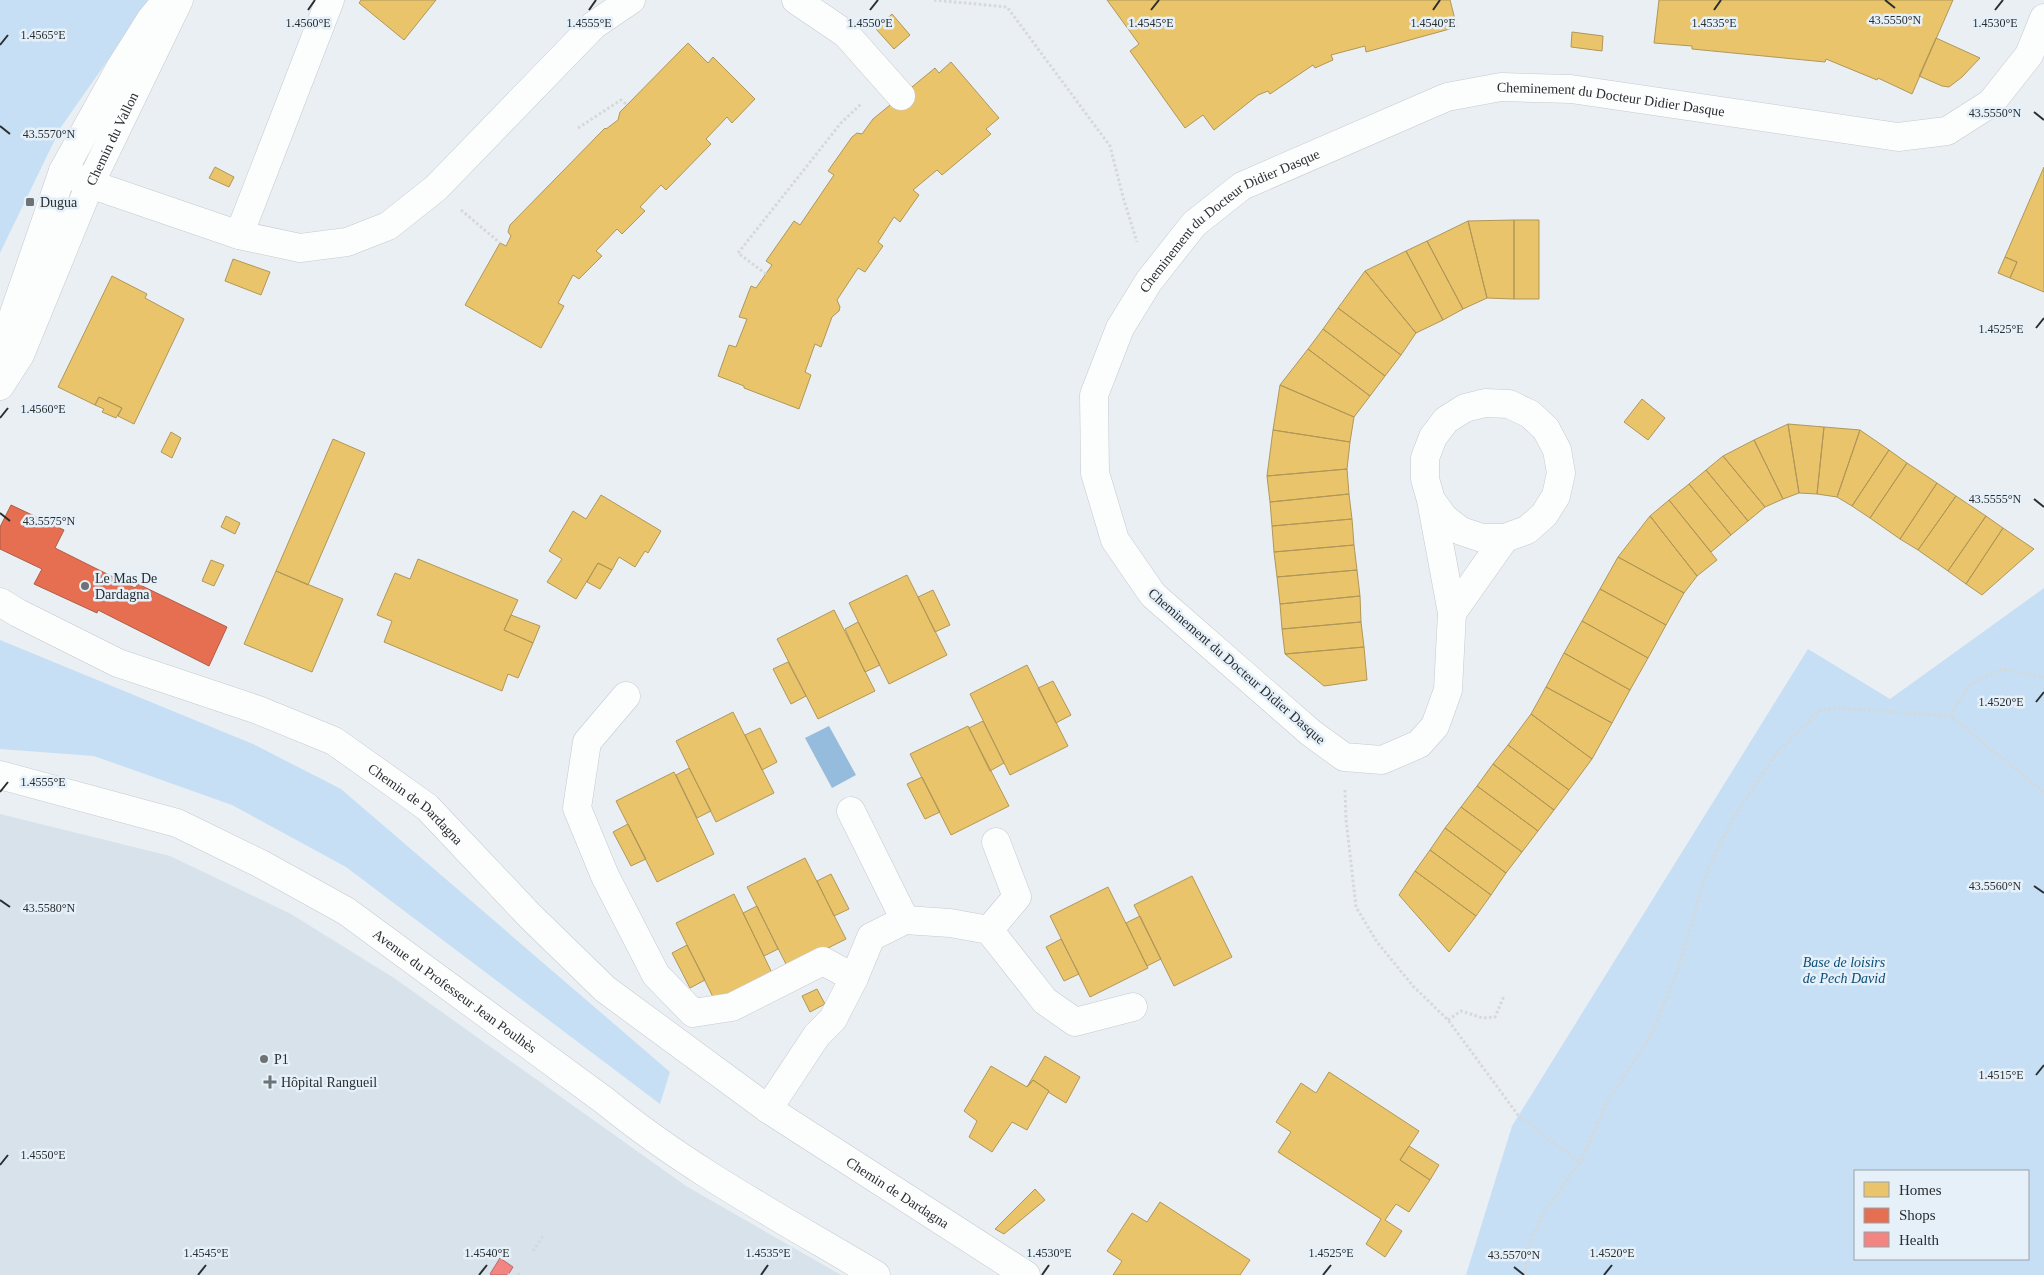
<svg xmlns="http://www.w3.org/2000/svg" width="2044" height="1275" font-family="Georgia,serif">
<rect width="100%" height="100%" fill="#eaeff4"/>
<path fill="#d7e2eb" d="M0,814L170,856L291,914L394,978L686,1186L841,1275H0Z"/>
<path fill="#c6dff4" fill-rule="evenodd" d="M0,0H150L61,127L0,253Z
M2044,588V1275H1466L1512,1126L1808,649L1890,699ZM1855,1171H2028V1259H1855Z
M0,640L253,744L341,789L670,1072L660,1104L346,867L232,805L94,756L0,749Z"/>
<path fill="#95bcdc" d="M829,726L856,775L832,788L805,738Z"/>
<path fill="#e9c46a" stroke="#b09759" d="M361,0H436L404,40L359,3Z
M1107,0H1450L1457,27L1366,52L1365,46L1331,55L1333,60L1315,68L1313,65L1270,94L1268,91L1258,95L1214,130L1203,115L1185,128L1130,51L1139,44Z
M1659,0H1953L1912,94L1878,78L1877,80L1826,59L1825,62L1692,49V46L1654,43Z
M892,14L910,35L894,49L876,29Z
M1572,32L1603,36L1602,51L1571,47Z
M1936,38L1980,58L1962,77L1949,87L1942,86L1919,76Z
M688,43L708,63L713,57L755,99L732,123L727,117L706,139L711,144L666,190L661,185L640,207L645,211L622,234L617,229L596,251L602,256L579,279L573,275L558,303L564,306L541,348L465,305L500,243L506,246L511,236L508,232L510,225L605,128L606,129L618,120L620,112Z
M951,62L999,118L986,129L991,134L942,175L937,170L913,190L919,195L900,222L894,217L878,242L883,246L865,272L858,268L837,300L840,307L839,311L832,317L821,347L815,344L805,372L811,375L799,409L744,388V386L718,376L729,345L736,347L747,319L739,317L751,286L756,288L772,265L766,261L794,221L800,225L834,175L828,171L852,137L857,133L862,134L873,119L935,68L939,73Z
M215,167L234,177L229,187L209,178Z
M2044,167V292L2010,278L2017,262L2005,257Z
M1514,220H1539V299H1514Z
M1514,220V299L1487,298L1468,221Z
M1468,221L1487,298L1463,309L1427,241Z
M1427,241L1463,309L1443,320L1406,251Z
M1406,251L1443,320L1416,333L1365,271Z
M2005,257L2017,262L2010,278L1998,273Z
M233,259L270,272L261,295L225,281Z
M1365,271L1416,333L1401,355L1338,308Z
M112,276L147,294L145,298L184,319L134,424L118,416L122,408L99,397L95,405L58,387Z
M1338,308L1401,355L1385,376L1323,329Z
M1323,329L1385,376L1370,396L1308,349Z
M1308,349L1370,396L1354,417L1280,385Z
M1280,385L1354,417L1350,442L1273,430Z
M99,397L122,408L116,418L102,412L104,409L95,405Z
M1642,399L1665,418L1648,440L1624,422Z
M1788,424L1799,493L1783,499L1754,440Z
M1788,424L1824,427L1817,494L1799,493Z
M1824,427L1860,430L1837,497L1817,494Z
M1273,430L1350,442L1347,469L1267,476Z
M1860,430L1889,450L1852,506L1837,497Z
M171,432L181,438L172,458L161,452Z
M333,439L365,453L308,585L276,571Z
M1754,440L1783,499L1765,507L1723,456Z
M1889,450L1907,463L1870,518L1852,506Z
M1723,456L1765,507L1748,521L1706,470Z
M1907,463L1937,483L1900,539L1870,518Z
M1347,469L1349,494L1270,502L1267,476Z
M1706,470L1748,521L1731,535L1689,484Z
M1937,483L1956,496L1918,550L1900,539Z
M1689,484L1731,535L1711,552L1669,500Z
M1349,494L1352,519L1272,526L1270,502Z
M601,495L661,531L648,553L645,551L635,567L619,557L612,570L598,563L576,599L547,582L562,559L549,551L573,511L586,519Z
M1956,496L1986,516L1948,571L1918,550Z
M1669,500L1717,560L1697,576L1650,516Z
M226,516L240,523L235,534L221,527Z
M1650,516L1697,576L1684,593L1618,557Z
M1986,516L2003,528L1966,584L1948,571Z
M1352,519L1354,545L1274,552L1272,526Z
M2003,528L2034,549L1982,595L1966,584Z
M1354,545L1357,570L1277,577L1274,552Z
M1618,557L1684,593L1666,625L1600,589Z
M418,559L518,600L504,630L533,643L518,678L508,674L502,691L384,642L392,621L377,615L395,573L410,579Z
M211,560L224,565L214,586L202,581Z
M598,563L612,570L600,589L587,582Z
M1357,570L1360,596L1280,604L1277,577Z
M276,571L343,599L312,672L244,644Z
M907,575L947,655L889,684L849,603Z
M1600,589L1666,625L1648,658L1582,621Z
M933,590L950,625L935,632L918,597Z
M1360,596L1361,622L1282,629L1280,604Z
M834,610L875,691L818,719L777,639Z
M511,615L540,626L533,643L504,630Z
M1582,621L1648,658L1630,690L1564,653Z
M858,622L880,665L865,672L845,629Z
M1361,622L1364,647L1285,654L1282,629Z
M1364,647L1367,680L1324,686L1285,654Z
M1564,653L1630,690L1612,723L1546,687Z
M788,662L806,696L791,704L773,669Z
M1027,665L1068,746L1010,775L970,694Z
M1053,681L1071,715L1056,723L1038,688Z
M1546,687L1612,723L1592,759L1531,714Z
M733,712L774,793L716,822L676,741Z
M1531,714L1592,759L1569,790L1508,745Z
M983,721L1004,763L990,771L969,728Z
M968,726L1009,806L951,835L910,754Z
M760,728L777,762L762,770L745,735Z
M1508,745L1569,790L1554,810L1493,764Z
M1493,764L1554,810L1538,831L1477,786Z
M689,768L711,811L697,818L676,775Z
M674,772L714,854L657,882L616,801Z
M922,777L940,812L925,819L907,784Z
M1477,786L1538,831L1522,852L1461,807Z
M1461,807L1522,852L1506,873L1445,828Z
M628,824L646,859L631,866L613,832Z
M1445,828L1506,873L1491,895L1430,850Z
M1430,850L1491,895L1476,916L1415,871Z
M805,858L846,939L788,968L747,887Z
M1415,871L1476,916L1449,952L1399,895Z
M831,874L849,909L834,916L817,881Z
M1192,876L1232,957L1174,986L1134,905Z
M1108,887L1148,968L1090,997L1050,916Z
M734,894L773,975L716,1003L676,923Z
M757,906L778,949L764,956L743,913Z
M1140,916L1161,959L1147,966L1126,923Z
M1061,939L1079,974L1064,981L1046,947Z
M687,945L705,980L690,988L672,953Z
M817,989L825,1004L810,1012L802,996Z
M1045,1056L1080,1077L1066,1103L1048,1092L1049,1091L1033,1080L1027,1087Z
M991,1066L1027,1087L1033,1080L1049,1091L1027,1130L1012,1122L992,1152L969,1137L977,1121L964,1111Z
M1329,1072L1419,1131L1400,1160L1430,1180L1409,1212L1396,1204L1385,1220L1402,1231L1385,1257L1366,1244L1381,1219L1278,1152L1291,1132L1276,1122L1301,1083L1316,1093Z
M1409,1146L1439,1165L1430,1180L1400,1160Z
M1035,1189L1045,1200L1004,1234L995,1229Z
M1160,1202L1250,1260L1240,1275H1113L1122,1261L1107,1251L1132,1213L1147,1222Z"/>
<path fill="#e76f51" stroke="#ae5c47" d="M11,505L64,530L55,548L135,588L138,584L227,627L209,666L98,610L97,613L34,584L42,569L0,549V527Z"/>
<path fill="#f28482" stroke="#b66a6a" d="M500,1258L513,1267L508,1275H492L490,1274Z"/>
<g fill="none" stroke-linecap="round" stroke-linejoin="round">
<g stroke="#c6cace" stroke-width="29">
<g id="street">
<path d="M796,0L846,34L901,96"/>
<path d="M63,171L90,184L239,235L300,248L347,242L388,226L436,188L594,25L631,0"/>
<path d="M239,235L330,0"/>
<path d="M0,354L63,171L120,68L151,19L161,7"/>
<path id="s1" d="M0,386L20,355L90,184L179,0"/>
<path id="s2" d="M1431,500L1444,518L1461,531L1482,538H1505L1527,530L1544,515L1556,496L1561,473L1557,450L1546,429L1530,414L1509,404L1485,403L1465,408L1446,420L1433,437L1425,458V479L1431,500L1452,613L1448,690L1435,726L1419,744L1382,760L1344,757L1311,733L1153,595L1115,540L1095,473L1094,395L1120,328L1149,281L1194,224L1242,186L1447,97L1501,87L1571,89L1898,137L1947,131L1991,103L2029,55L2044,18"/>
<path id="s3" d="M0,602L18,613L118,663L258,710L334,741L427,807L530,916L605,989L768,1109L1026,1275"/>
<path d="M1452,613L1505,538"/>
<path d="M626,696L587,742L577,808L605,876L656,975L693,1013L732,1007L823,961L854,978"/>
<path id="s4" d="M0,775L177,823L261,864L346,911L605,1101C688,1169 784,1220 876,1275"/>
<path d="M851,811L905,920"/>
<path d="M989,930L1017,897L996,842"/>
<path d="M768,1109L817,1035L833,1019L854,978L871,937L905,920L950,923L989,930L1045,1001L1075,1022L1133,1007"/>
</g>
</g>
<path stroke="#d6d8d9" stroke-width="3" stroke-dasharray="2.5 2.5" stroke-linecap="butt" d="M934,0L1007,7L1110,146L1123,197L1137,242
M578,128L621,100L627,105
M461,210L500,243
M766,274L738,253L841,123L862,103
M1950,716L1970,684L2002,669L2044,677
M1345,790L1346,819L1356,907L1377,942L1413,986L1448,1020L1518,1115L1580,1163
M1448,1020L1461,1011L1483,1018L1495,1017L1504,996
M533,1251L543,1236
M508,1274L509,1275
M518,1275L520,1271
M1525,1275L1527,1249L1544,1212L1580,1163L1608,1100L1649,1039L1678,970L1706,874L1733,818L1775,755L1820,710L1836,708L1950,716L2044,792"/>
<use href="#street" stroke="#fcfdfd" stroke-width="28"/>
</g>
<path fill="none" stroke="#2a2e31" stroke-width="2" d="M1885,0L1895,8M308,10L315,0M589,10L596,0M870,10L878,0M1151,10L1159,0M1433,10L1440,0M1714,10L1721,0M1995,10L2003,0M0,45L8,35M2034,112L2044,120M0,126L10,134M2036,328L2044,318M0,418L8,408M2034,499L2044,507M0,513L10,521M2036,702L2044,692M0,792L8,782M2034,886L2044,893M0,900L10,907M2036,1075L2044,1065M0,1165L8,1155M1514,1267L1524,1275M198,1275L206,1265M479,1275L487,1265M761,1275L768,1265M1042,1275L1049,1265M1323,1275L1331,1265M1604,1275L1612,1265"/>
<g fill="#6d7275" stroke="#e5f0f9" stroke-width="2">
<rect x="25" y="197" width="10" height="10" rx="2.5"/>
<circle cx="85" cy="586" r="5"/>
<circle cx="264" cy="1059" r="5"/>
<path d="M267.5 1074.5h5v5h5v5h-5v5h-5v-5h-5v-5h5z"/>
</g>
<g text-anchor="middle" stroke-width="5" stroke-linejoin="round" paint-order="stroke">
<g font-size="14" fill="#2a2e31" stroke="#e5f0f9">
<text dy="5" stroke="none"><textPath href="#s2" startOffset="1875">Cheminement du Docteur Didier Dasque</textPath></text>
<text dy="5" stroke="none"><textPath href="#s1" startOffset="272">Chemin du Vallon</textPath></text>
<text dy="5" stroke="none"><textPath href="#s2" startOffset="1455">Cheminement du Docteur Didier Dasque</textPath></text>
<text transform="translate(1237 666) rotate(41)" y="5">Cheminement du Docteur Didier Dasque</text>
<text dy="5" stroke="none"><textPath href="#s3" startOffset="466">Chemin de Dardagna</textPath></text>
<text dy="5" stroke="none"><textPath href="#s4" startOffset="509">Avenue du Professeur Jean Poulhès</textPath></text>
<text dy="5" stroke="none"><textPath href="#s3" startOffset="1088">Chemin de Dardagna</textPath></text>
</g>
<g font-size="14" fill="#2a2e31" stroke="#e5f0f9" text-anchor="start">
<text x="40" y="207">Dugua</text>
<text x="95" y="583">Le Mas De<tspan x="95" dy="16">Dardagna</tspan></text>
<text x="274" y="1064">P1</text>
<text x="281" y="1087">Hôpital Rangueil</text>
</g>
<g font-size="14" font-style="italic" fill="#0b4c76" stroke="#e5f0f9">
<text x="1844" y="967">Base de loisirs<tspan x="1844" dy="16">de Pech David</tspan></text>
</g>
</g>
<g font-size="12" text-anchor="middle" fill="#2a2e31" stroke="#e5f0f9" stroke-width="5" stroke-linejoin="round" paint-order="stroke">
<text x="1895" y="24">43.5550°N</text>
<text x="308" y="27">1.4560°E</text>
<text x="589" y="27">1.4555°E</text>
<text x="870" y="27">1.4550°E</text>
<text x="1151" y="27">1.4545°E</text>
<text x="1433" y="27">1.4540°E</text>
<text x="1714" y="27">1.4535°E</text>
<text x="1995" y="27">1.4530°E</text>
<text x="43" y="39">1.4565°E</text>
<text x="1995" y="117">43.5550°N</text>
<text x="49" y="138">43.5570°N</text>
<text x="2001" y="333">1.4525°E</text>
<text x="43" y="413">1.4560°E</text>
<text x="1995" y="503">43.5555°N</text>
<text x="49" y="525">43.5575°N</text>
<text x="2001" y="706">1.4520°E</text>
<text x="43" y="786">1.4555°E</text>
<text x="1995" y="890">43.5560°N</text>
<text x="49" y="912">43.5580°N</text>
<text x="2001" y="1079">1.4515°E</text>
<text x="43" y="1159">1.4550°E</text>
<text x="206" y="1257">1.4545°E</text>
<text x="487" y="1257">1.4540°E</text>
<text x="768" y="1257">1.4535°E</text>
<text x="1049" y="1257">1.4530°E</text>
<text x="1331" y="1257">1.4525°E</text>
<text x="1612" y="1257">1.4520°E</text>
<text x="1514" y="1259">43.5570°N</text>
</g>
<rect x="1854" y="1170" width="175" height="90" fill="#e5f0f9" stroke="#9aa2a9"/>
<rect x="1864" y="1182" width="25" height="15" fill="#e9c46a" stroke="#9aa2a9"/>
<text x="1899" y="1195" font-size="15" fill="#2a2e31">Homes</text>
<rect x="1864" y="1208" width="25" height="15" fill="#e76f51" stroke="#9aa2a9"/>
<text x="1899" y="1220" font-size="15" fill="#2a2e31">Shops</text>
<rect x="1864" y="1232" width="25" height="15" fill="#f28482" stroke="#9aa2a9"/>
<text x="1899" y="1245" font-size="15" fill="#2a2e31">Health</text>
</svg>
